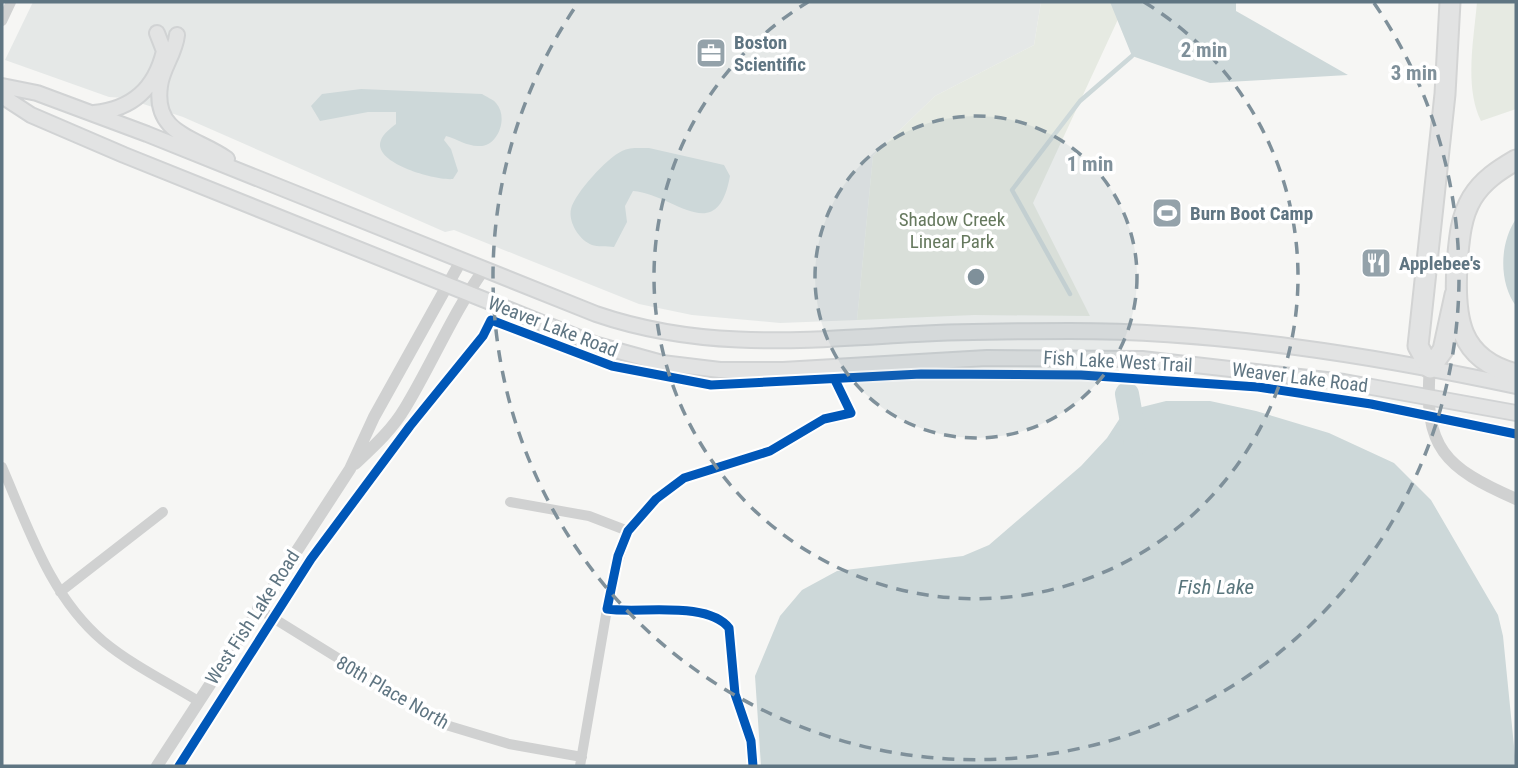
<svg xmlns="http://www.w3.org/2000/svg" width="1518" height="768" font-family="'Roboto Condensed',sans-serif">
<rect width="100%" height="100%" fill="#f6f6f4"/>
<path fill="#e5e8e7" d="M33,2H1041L1034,45L935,96L873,156L857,320L780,323L692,315L639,304L454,230L445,232L183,117L125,98L109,97L5,60Z"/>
<path fill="#e6eae2" d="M1041,2H1126L1033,203L1090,316L974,315L857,320L873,156L935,96L1034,45Z
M1477,2H1516V109L1481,121C1464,87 1474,38 1477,2Z"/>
<path fill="#cdd8d9" d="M1110,2H1236V11L1348,75L1210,83L1132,56Z
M361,89L482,94C486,97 493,99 496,103C509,117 498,148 478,146C467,146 457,139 446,136L444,140L451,149L458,171L453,179C436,181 371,163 381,140C383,134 391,128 396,124V112H368L320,121L311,106L322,94Z
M649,148L724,165L730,176C717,248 674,194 633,191L625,206L627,222L614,247C607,246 597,247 592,245C579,240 568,222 571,209C575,193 607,158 622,151C629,147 640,148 649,148Z
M1516,219V306C1499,283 1499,244 1516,219Z
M1166,401H1210L1256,411L1329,433L1394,463L1431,500L1498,615L1503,636L1516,766H761L755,676L780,616L802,590L837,571L963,556L989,545L1081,466L1107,438L1120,418L1138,408Z"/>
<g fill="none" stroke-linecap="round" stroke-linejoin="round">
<path stroke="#cdd8d9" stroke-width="4.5" d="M1070,294L1012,190L1080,101L1132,56"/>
<path stroke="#cdd8d9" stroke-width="24" d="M1127,394L1136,444"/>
<g stroke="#d1d3d4" stroke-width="18">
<path id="secondary" d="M177,35C175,54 162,68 160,86C153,135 196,137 227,159
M2,86L37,93L147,134L596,314C704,351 805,340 916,334C967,331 1018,331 1070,331C1219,331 1370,355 1516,386
M2,96L31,115L124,155L597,345L662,363L720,370H783L987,358L1142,359L1344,382L1516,413
M94,113C132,109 155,89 164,51L157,33"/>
</g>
<g stroke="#d3d4d4" stroke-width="23">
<path id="motorway" d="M1450,2L1445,94L1418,346L1430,368L1443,350L1455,295
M1516,160C1499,170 1483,180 1472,198C1460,218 1459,242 1457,265C1454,317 1458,359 1516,374"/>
</g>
<path stroke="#d0d1d1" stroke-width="10" d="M2,21L11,2
M2,467C29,529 50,596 103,641C132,665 167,682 198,701
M510,502L589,516L628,531
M60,592L163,512
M257,608L446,725L509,744L582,757
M580,766L612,580L628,531L656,499L684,478L770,451L824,419L851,413"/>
<path stroke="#d0d1d1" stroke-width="12" d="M1430,368C1423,448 1445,468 1516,499
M355,464C373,447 392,430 405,408C433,362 453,312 485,268
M157,766L350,469L374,417L462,259"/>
<use href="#secondary" stroke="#e2e3e3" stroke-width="14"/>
<use href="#motorway" stroke="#e2e3e3" stroke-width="19"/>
<g stroke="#fff" stroke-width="13">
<path id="cycleway" d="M179,766L311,559L410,426L483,336L491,320L612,366L711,385L921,374L1081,375L1258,387L1371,404L1516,434
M753,766L751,741L735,694L729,628C707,600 639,614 607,609L618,556L628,531L656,499L684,478L770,451L824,419L851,413L835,380"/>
</g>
<use href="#cycleway" stroke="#0057b8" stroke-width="9"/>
</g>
<circle cx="976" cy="277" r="161" fill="#7f909a" fill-opacity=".12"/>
<g fill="none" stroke="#7f909a" stroke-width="3.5" stroke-dasharray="12 9">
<circle cx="976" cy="277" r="161"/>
<path d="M1144 2A322 322 0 1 1 808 2"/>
<path d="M1374 3A483 483 0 1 1 578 3"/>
</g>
<defs>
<g id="office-square" transform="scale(1.575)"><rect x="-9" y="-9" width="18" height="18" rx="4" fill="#94a2aa" stroke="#fff"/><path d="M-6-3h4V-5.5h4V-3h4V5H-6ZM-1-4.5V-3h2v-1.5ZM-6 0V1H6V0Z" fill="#fff"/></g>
<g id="stadium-square" transform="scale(1.575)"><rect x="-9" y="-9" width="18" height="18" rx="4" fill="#94a2aa" stroke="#fff"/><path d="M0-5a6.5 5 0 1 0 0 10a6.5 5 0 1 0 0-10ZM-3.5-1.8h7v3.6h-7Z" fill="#fff"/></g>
<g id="restaurant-square" transform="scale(1.575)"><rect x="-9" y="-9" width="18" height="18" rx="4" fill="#94a2aa" stroke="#fff"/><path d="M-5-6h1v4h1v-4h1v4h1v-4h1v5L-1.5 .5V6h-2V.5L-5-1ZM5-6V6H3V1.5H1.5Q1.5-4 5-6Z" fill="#fff"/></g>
</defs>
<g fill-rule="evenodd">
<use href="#office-square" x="711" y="53"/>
<use href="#stadium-square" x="1167" y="213"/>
<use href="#restaurant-square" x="1376" y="263"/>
</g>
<g text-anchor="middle" stroke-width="7" stroke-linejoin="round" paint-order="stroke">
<g font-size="19" font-weight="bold" fill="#5f7582" stroke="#fff" text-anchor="start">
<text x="734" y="49">Boston<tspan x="734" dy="22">Scientific</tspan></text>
<text x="1190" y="220">Burn Boot Camp</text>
<text x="1399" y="270">Applebee's</text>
</g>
<g font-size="19" fill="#66795e" stroke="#fff">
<text x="952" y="226">Shadow Creek<tspan x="952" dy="22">Linear Park</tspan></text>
</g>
<g font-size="19" fill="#5f7582" stroke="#fff">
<text transform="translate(553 326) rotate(21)" y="7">Weaver Lake Road</text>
<text transform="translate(1118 361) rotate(3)" y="7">Fish Lake West Trail</text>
<text transform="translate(1300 377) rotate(7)" y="7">Weaver Lake Road</text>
<text transform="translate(252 617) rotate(-57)" y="7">West Fish Lake Road</text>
<text transform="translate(393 692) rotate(30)" y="7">80th Place North</text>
</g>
<g font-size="21" font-style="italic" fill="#5a767d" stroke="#fff">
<text x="1216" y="594">Fish Lake</text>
</g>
</g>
<circle cx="976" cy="277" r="10" fill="#7f909a" stroke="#fff" stroke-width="3.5"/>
<g font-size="21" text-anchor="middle" font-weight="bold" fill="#7f909a" stroke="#fff" stroke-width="7" stroke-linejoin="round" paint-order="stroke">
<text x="1204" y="57">2 min</text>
<text x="1414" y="80">3 min</text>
<text x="1090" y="171">1 min</text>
</g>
<rect width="1518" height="768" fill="none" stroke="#5f7582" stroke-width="7"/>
</svg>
